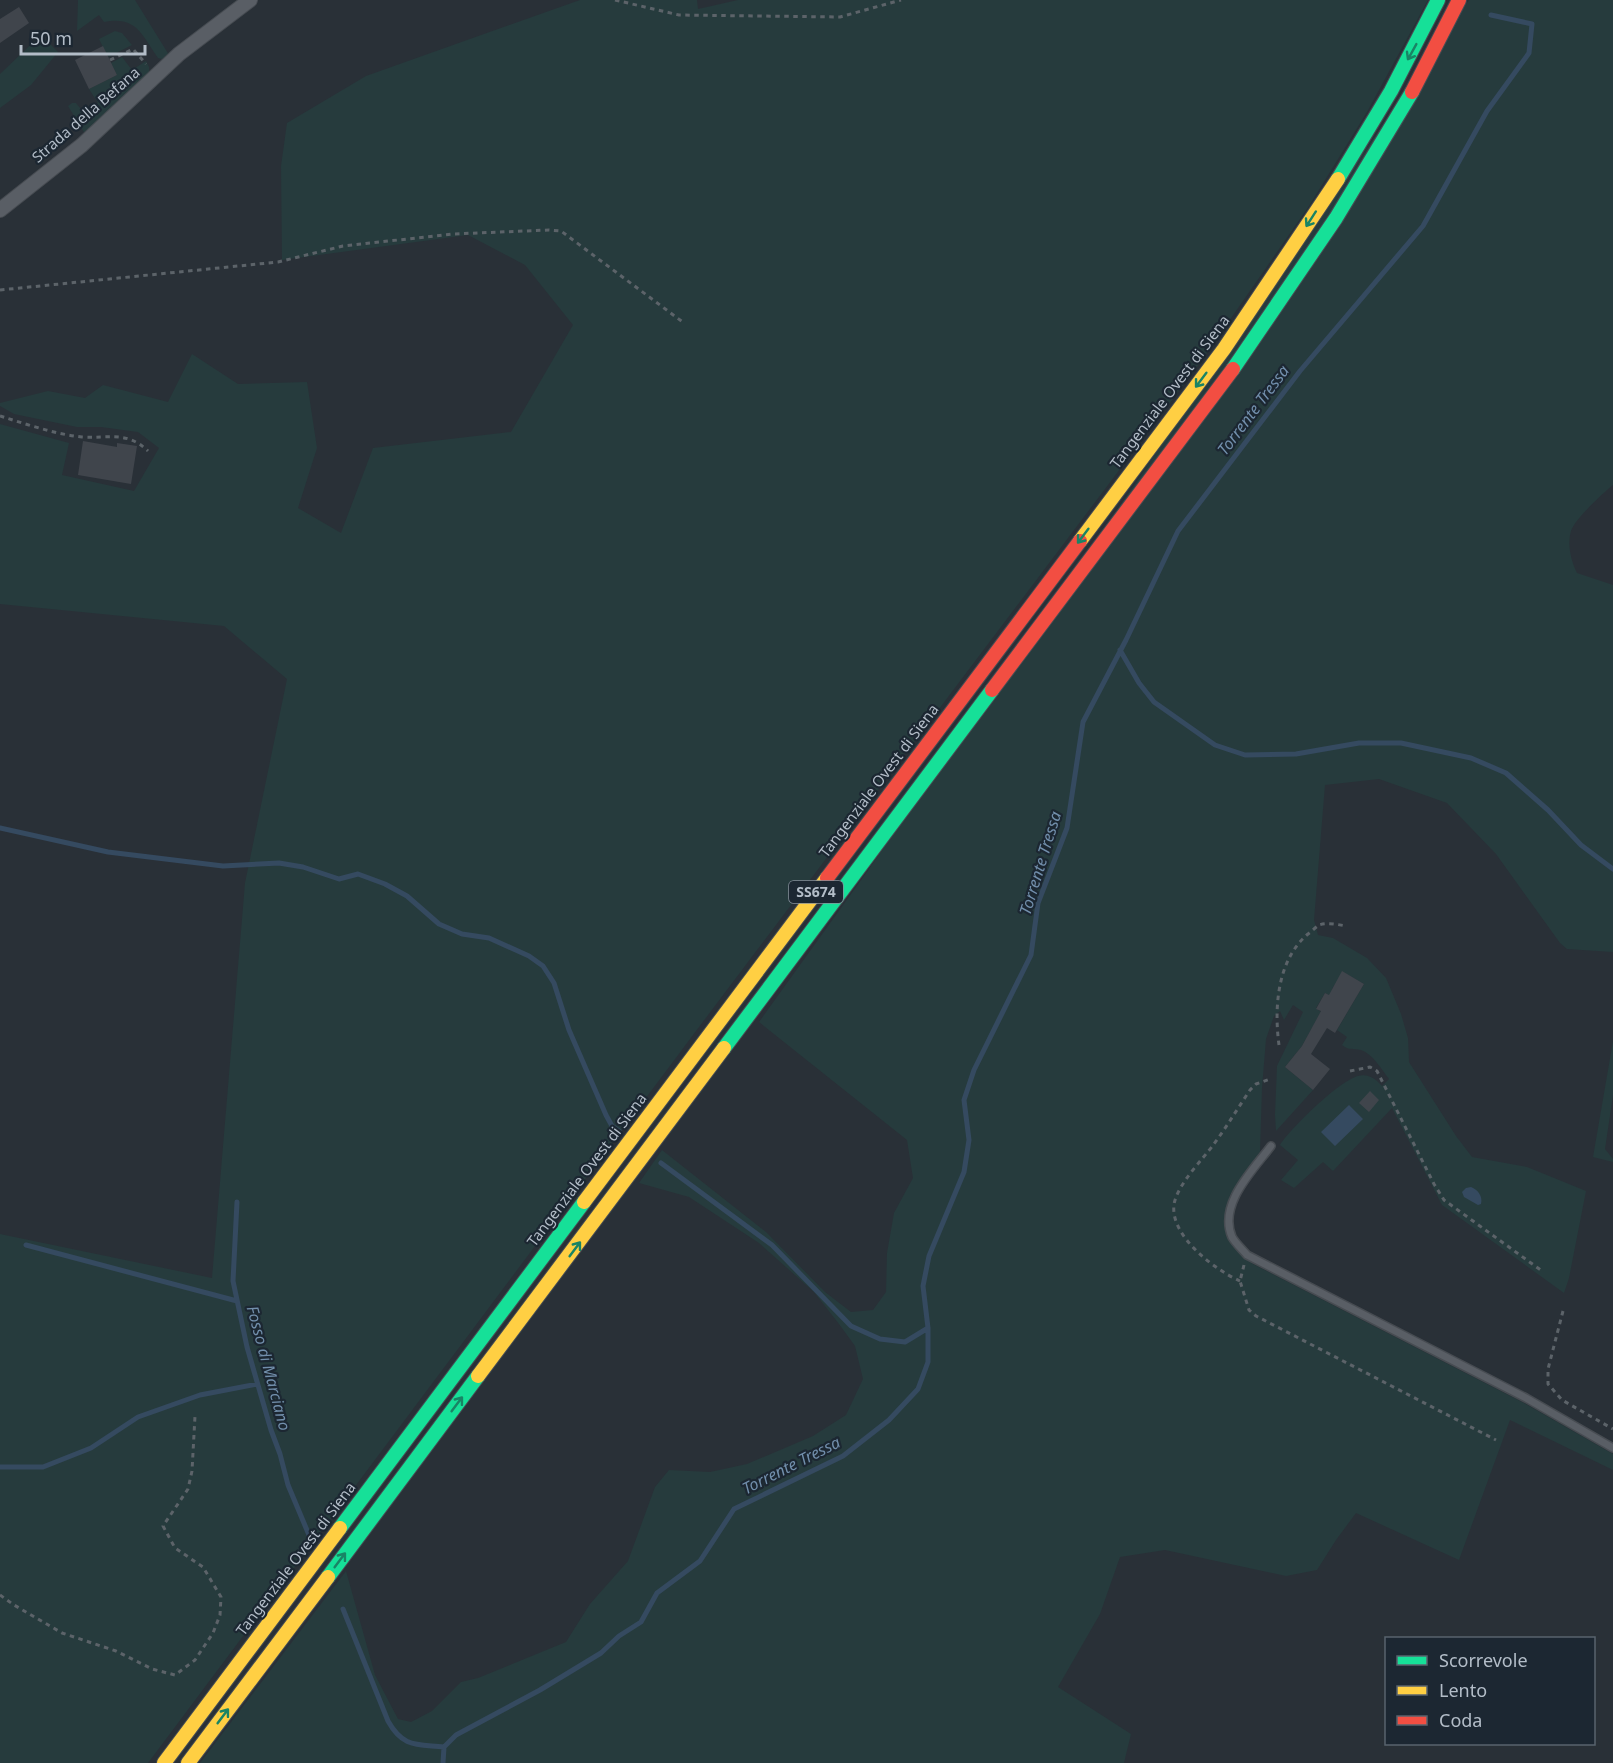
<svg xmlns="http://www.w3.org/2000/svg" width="1613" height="1763" font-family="'Noto Sans',sans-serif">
<rect width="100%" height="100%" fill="#293037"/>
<path fill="#263b3d" d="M78,0H135L169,55L162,59L158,58C141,34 137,16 104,22L99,15L77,31Z
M580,0H697L698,9L738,0H1428L1367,112L1309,206L1197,367L699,1027L148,1763H0V1234L212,1278L245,883L287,679L224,626L0,604V424L69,443L62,475L134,491L159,448L138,432L101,427H77L14,414L0,406V403L48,391L85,398L103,385L168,402L192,354L238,384L307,382L317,448L298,508L341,533L373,448L511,432L573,325L525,265L468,235L282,260L281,166L287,123L366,76Z
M1469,0H1613V485C1604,492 1574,520 1571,531C1567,545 1571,560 1577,573L1613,585V952L1567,949L1560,943L1496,854L1447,803L1379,779L1325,785L1314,920L1318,935L1333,938L1367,958L1386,978L1401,1014L1408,1038L1409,1062L1456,1136L1472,1157L1527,1167L1586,1191L1569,1278L1564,1293L1442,1205L1392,1108L1333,1171L1323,1162L1294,1188L1281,1180L1298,1160L1280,1145C1291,1128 1339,1081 1358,1076C1368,1073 1376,1079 1382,1086L1389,1079C1382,1070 1373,1054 1361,1050C1353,1048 1349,1051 1342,1045L1347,1037L1337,1030L1364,984L1343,972L1332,989L1333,997L1325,993L1316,1008L1321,1012L1302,1046L1285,1067L1313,1090L1276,1131L1275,1115L1277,1066L1303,1012L1293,1005L1284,1020L1280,1011L1274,1016L1266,1039L1262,1088L1260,1152L1230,1195L1224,1221L1228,1239L1235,1249L1253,1264L1524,1403L1613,1454V1470L1510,1420L1459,1560L1356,1513L1336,1540L1317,1570L1286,1576L1165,1550L1120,1557L1100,1614L1058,1687L1131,1734L1124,1763H200L346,1571L375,1675L398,1719L411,1722L432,1711L461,1682L478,1678L566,1642L590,1604L628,1561L655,1487L669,1470L710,1472L747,1464L813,1436L846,1415L863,1379L855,1346L839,1324L814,1292L759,1243L689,1197L639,1183L662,1150L766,1232L825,1292L851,1312L873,1310L886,1292L887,1253L894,1213L913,1178L907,1140L759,1022L864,876Z
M115,31L122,33L132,45L108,57L99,39Z
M41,35L58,52L31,85L0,108V74Z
M122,57L132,70L146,61L149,67V73L85,134L68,106L72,103H76L84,113L98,103L89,89L117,75L111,63Z
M1613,1041V1095L1605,1149L1613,1159V1162L1593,1157Z"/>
<path fill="#354a60" d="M1349,1105L1363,1119L1335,1146L1321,1132Z
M1471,1187C1478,1190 1483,1196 1481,1204L1478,1205L1464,1197L1462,1192L1466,1188Z"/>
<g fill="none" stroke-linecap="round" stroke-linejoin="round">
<path stroke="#354a60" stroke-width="5" d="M1120,650L1139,683L1154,702L1215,745L1245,755L1296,754L1359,743H1401L1471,758L1506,773L1548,810L1581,845L1613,869
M0,828L108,852L223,866L279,863L303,867L339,879L358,874L385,884L407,896L439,924L462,934L489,938L529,956L543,966L554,983L569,1030L606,1115L612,1126L619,1131
M661,1163L772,1245L851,1326L880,1339L905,1342L928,1328
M237,1202L233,1281L247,1347L271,1430L280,1454L288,1485L309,1535
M26,1245L237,1301
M0,1467H43L91,1448L138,1417L200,1395L257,1384
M343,1609L388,1721C403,1748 417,1744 444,1747
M443,1763L444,1747L456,1735L540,1690L601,1653L619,1636L641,1622L657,1593L700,1561L734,1509L843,1456L889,1420L918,1389L928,1362V1328L923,1286L929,1256L964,1172L969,1140L964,1100L974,1070L1031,955L1038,903L1067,828L1083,722L1126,640L1178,531L1300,371L1423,226L1487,111L1529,53L1532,24L1491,15"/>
</g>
<path fill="#40454c" d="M19,7L29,23L0,43V19Z
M103,46L117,75L89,89L75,60Z
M83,441L117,447V443L137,446L131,484L78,475Z
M1342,971L1364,984L1335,1033L1327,1028L1311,1054L1330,1069L1313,1090L1285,1067L1302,1046L1321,1011L1316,1009L1325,993L1329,995Z
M1370,1091L1379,1100L1369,1112L1359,1103Z"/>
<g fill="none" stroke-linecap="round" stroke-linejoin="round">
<g stroke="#474c52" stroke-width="10">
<path id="lane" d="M1271,1146C1253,1170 1218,1204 1232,1237C1236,1244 1242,1249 1247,1255L1526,1398L1613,1448"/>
</g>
<g stroke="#474c52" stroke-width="16">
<path id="street" d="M0,210L82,145L179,54L250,0"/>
</g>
<g stroke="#464c53" stroke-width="16">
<path id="fast" d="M1338,179L1391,91L1438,0
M1233,369L1336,218L1412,92
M724,1048L992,690
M340,1528L584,1202
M328,1577L478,1376"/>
</g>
<g stroke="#464c53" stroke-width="16">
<path id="slow" d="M1080,541L1224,349L1338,179
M584,1202L827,878
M478,1376L724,1048
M164,1763L340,1528
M188,1763L328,1577"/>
</g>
<g stroke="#464c53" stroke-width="16">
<path id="jam" d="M1412,92L1459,0
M992,690L1233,369
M827,878L1080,541"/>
</g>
<path stroke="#5c6369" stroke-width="3" stroke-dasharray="4.5 4.5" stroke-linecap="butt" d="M615,0L679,15L840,17L901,0
M110,60L133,49L146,64
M0,290L278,262L343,246L453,234L549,230L561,231L684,323
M0,416C26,424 54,434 82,437C108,439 126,430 148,451
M1279,1045C1274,1008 1277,960 1308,934C1312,931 1316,927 1319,925C1328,922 1339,925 1347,926
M1350,1071L1370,1067L1377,1071L1434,1184L1444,1200L1542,1271
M1244,1265L1240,1281L1249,1310L1256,1316L1496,1440
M1240,1281C1215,1270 1170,1236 1174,1205C1176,1186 1203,1159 1214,1144C1227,1126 1238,1108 1250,1090L1256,1084L1270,1079
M1563,1311L1548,1369V1384L1562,1400L1613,1429
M0,1595L14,1605L62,1633L116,1651L152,1669L175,1675L195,1660L213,1633L220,1615L221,1597L203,1567L175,1548L163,1526L188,1489L192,1471L195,1416"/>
<use href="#lane" stroke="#595e65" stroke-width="7"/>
<use href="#street" stroke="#595e65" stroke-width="14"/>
<use href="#fast" stroke="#16e098" stroke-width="14"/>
<use href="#slow" stroke="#ffcf43" stroke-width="14"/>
<use href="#jam" stroke="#f24e42" stroke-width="14"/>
</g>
<defs><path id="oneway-shaft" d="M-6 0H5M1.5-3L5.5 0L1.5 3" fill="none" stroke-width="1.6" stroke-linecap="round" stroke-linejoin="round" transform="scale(1.5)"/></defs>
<g stroke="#198465">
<use href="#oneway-shaft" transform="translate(1412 52) rotate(119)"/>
<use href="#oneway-shaft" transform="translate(1311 219) rotate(123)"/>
<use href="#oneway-shaft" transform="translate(1201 380) rotate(127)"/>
<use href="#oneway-shaft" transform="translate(1083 536) rotate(127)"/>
<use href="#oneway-shaft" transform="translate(575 1249) rotate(-53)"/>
<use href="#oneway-shaft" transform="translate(457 1404) rotate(-53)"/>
<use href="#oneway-shaft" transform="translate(340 1560) rotate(-53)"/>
<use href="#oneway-shaft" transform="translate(223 1716) rotate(-53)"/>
</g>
<g text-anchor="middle" stroke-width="4.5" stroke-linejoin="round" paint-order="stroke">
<rect fill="#1c2732" stroke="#86909b" stroke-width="1.5" x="789" y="881" width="54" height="22" rx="4.5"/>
<g font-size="14" font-weight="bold" fill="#b3bdc8">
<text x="816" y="897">SS674</text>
</g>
<g font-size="15" fill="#b3bdc8" stroke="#1c2732">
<text transform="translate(86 115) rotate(-41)" y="5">Strada della Befana</text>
<text transform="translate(1170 392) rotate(-53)" y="5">Tangenziale Ovest di Siena</text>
<text transform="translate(879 781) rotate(-53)" y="5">Tangenziale Ovest di Siena</text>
<text transform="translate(587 1170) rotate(-53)" y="5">Tangenziale Ovest di Siena</text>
<text transform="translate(296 1559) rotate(-53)" y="5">Tangenziale Ovest di Siena</text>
</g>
<g font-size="16" font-style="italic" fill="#728fac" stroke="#1c2732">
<text transform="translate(1253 410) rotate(-53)" y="6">Torrente Tressa</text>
<text transform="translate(1040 863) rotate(-73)" y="6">Torrente Tressa</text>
<text transform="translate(269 1368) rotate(75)" y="6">Fosso di Marciano</text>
<text transform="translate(791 1465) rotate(-27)" y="6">Torrente Tressa</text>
</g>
</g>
<rect x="1385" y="1637" width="210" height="108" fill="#1c2732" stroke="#58636e" stroke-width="1.5"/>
<rect x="1397" y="1656" width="30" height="9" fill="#16e098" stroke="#58636e" stroke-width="1.5"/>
<text x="1439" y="1667" font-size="18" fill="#b3bdc8">Scorrevole</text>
<rect x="1397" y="1686" width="30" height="9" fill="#ffcf43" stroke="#58636e" stroke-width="1.5"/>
<text x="1439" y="1697" font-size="18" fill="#b3bdc8">Lento</text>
<rect x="1397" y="1716" width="30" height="9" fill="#f24e42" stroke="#58636e" stroke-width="1.5"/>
<text x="1439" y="1727" font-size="18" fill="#b3bdc8">Coda</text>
<path d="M21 45v9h124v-9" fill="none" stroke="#b3bdc8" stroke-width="3"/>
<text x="30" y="45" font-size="18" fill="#b3bdc8" stroke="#1c2732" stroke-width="4.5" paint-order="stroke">50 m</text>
</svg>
